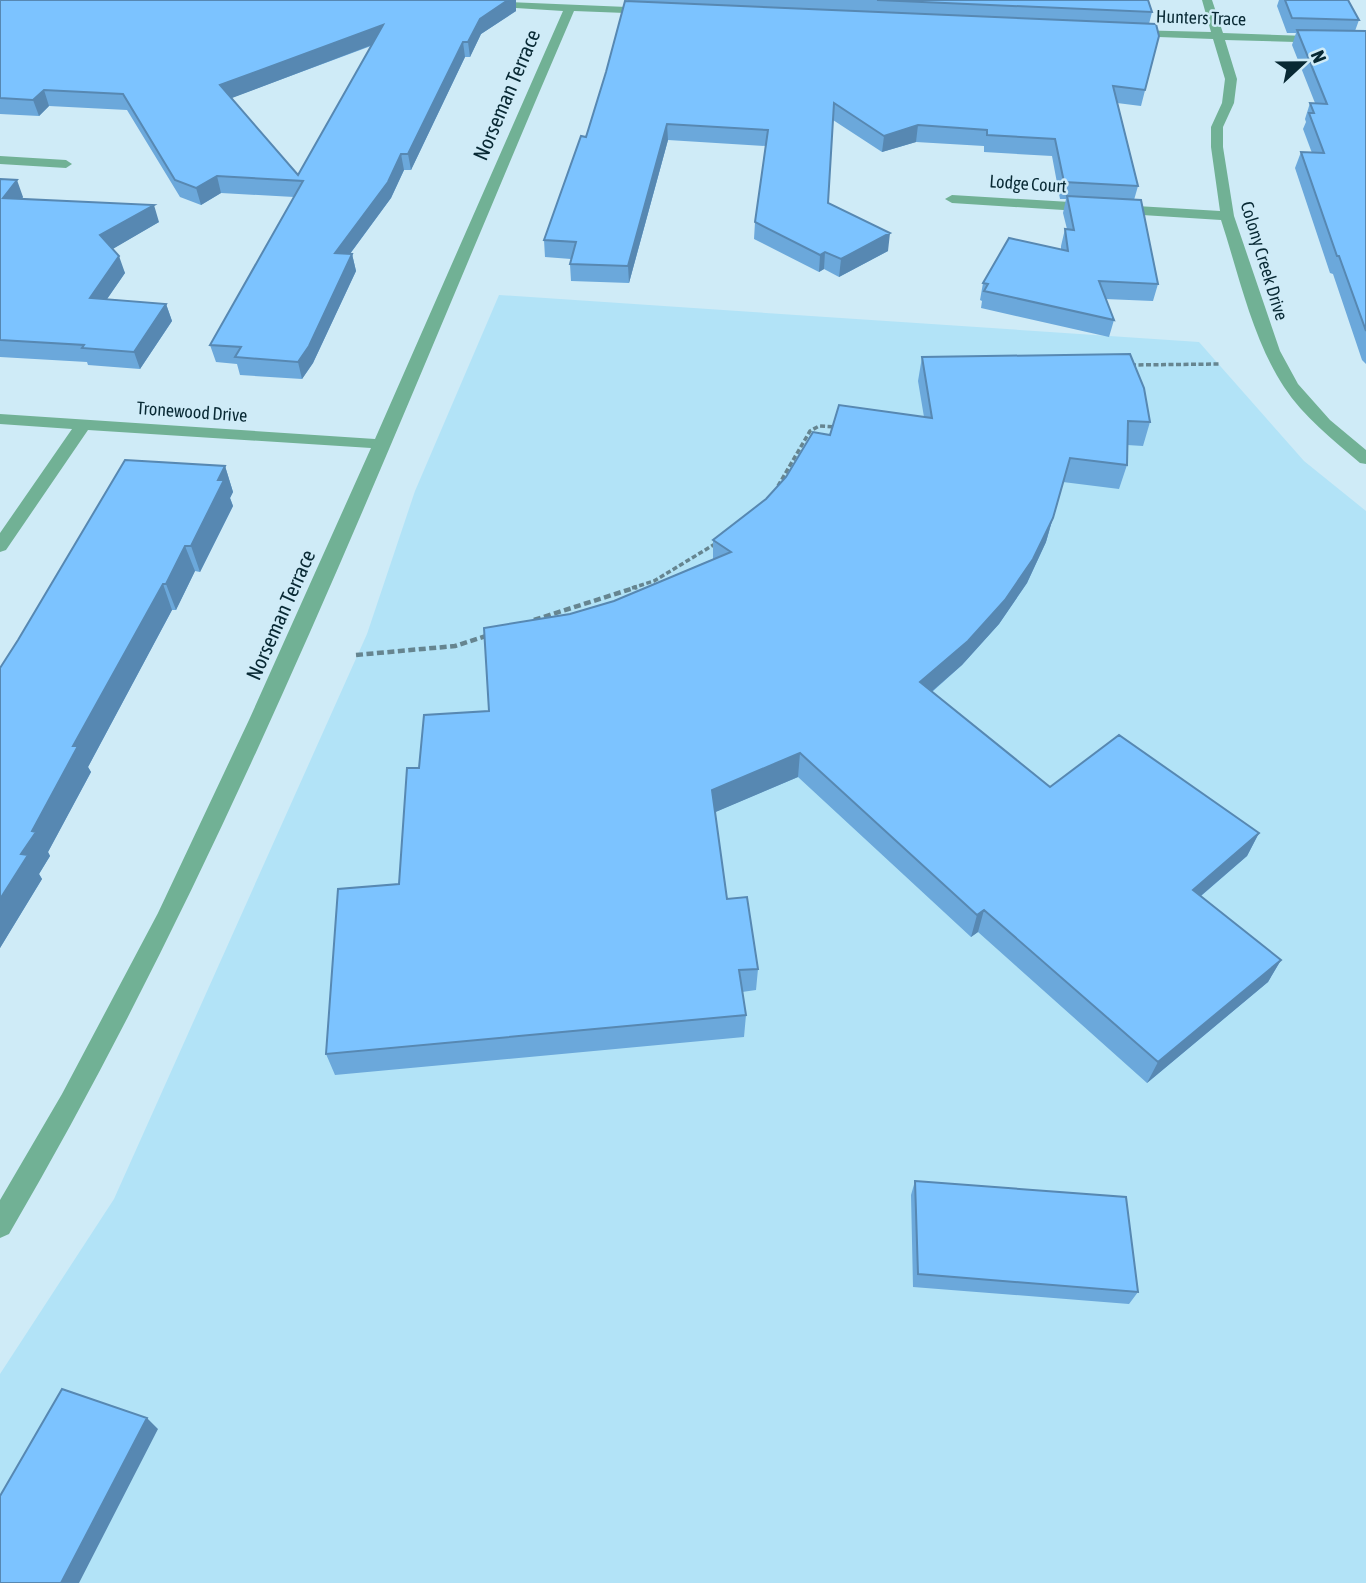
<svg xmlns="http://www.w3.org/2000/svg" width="1366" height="1583" font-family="'Asap Condensed',sans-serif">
<rect width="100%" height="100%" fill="#cfebf7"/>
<path fill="#b2e3f7" d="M499,295L1199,342L1304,461L1366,511V1583H0V1374L114,1199L367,634L415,491Z"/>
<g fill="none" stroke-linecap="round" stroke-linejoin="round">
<path stroke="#668590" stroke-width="3.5" stroke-dasharray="5 2.5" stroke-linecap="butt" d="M1131,365L1221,364
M778,486L810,431L819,426L837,427
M632,588L654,581L715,544"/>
<path stroke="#668590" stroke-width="4.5" stroke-dasharray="7 3.5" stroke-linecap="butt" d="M534,620L637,587
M356,655L455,646L489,635"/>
<path fill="#71b195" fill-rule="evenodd" d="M1202,0H1212L1223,33L1366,38V44L1225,40L1237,79L1234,103L1223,127V147L1234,216L1280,351L1298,384L1330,420L1366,450V464L1360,463C1333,440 1303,416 1284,387C1252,338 1239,275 1221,220L952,203L945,199L952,195L1220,211L1211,147V127L1222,103L1225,79L1213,39L1131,36L1125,33L1131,30L1211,32Z
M487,1L651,8L656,11L651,14L574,11C397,423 236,846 9,1234L0,1238V1200L62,1094L158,913L249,720L371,448L88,430L6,550L0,552V533L72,429L0,424V414L375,439L563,11L483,6V2Z
M0,156L66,160L72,164L66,168L0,164Z"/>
</g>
<path fill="#6ba8db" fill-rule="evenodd" d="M0,0H532H516V11L481,34L470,57H465L411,170H404L391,198L350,254H352L356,271L313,363L302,379L240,375L237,364L216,362L210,345L294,197L221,193L201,205L180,197L127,110L49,106L39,116L0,114ZM371,46L298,175L231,98Z
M628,0H1148L1152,12L1149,24L1159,36L1141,106L1117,103L1138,186L1134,200L1158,284L1153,301L1105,299L1114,320L1109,337L981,308L982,301L980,300L983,283L1061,249V246L1065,229H1067L1063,213L1066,199H1060L1052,156L984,152V146L916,142L882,152L833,120L828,203L888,251L839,277L824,269L819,272L754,239L755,222L766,146L668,140L629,283L571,281L570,264L571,259L545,257L544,240L586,137Z
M1279,0H1348L1359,20L1355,31H1366V364L1362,360L1333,274L1330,273L1295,168L1301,152L1312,153L1303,129L1306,122L1305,119L1310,103H1315L1292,45L1296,33H1287L1277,6Z
M0,179L23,197L22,199L159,222L112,249L125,273L107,299L166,304L172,321L140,369L88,365L87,362L0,357Z
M922,357L1150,422L1143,446L1127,445V465L1119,489L1063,482L1046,542L1027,583L999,624L962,665L932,692L1050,787L1259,833L1247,856L1201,896L1281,960L1268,982L1147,1083L978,932L971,937L798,777L715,812L727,899L758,969L756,990L742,992L746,1015L744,1037L335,1075L326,1054L399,884L419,768L489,711L570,614L614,601L713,559V540L766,499L830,435L924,417L918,381Z
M225,466L233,492L230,498L233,506L200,572L195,571L176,610H172L88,767L91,772L48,852L50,856L39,874L42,879L0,948V668Z
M915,1181L1138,1292L1129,1304L913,1287L911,1195Z"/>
<path fill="#5788b2" d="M508,0H516V11L481,34L470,57L468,42L480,19Z
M383,25L385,40L224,101L220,85Z
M463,42L465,57L411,170L408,154Z
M44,90L49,106L39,116L33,100Z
M667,124L668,140L629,283L628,266Z
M918,125L916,142L882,152L884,136Z
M401,154L404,170L391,198L338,270L335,253Z
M217,176L221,193L201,205L196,188Z
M17,180L23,197L9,214L3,198Z
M154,205L159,222L106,253L100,235Z
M890,233L888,251L839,277L841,259Z
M825,252L824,269L819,272L820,255Z
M352,254L356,271L313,363L302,379L298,362Z
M119,256L125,273L96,315L90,298Z
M166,304L172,321L140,369L134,352Z
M1070,458L1046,542L1027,583L999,624L962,665L915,706L920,682Z
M225,466L233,492L230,498L233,506L200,572L191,546L218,480Z
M185,546L195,571L176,610L166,584Z
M163,584L172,610L88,767L91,772L48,852L50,856L39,874L42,879L0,948V899L73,746Z
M800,753L798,777L711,814L712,790Z
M1259,833L1247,856L1182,912L1193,890Z
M984,910L978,932L971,937L977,915Z
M1281,960L1268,982L1147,1083L1158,1062Z
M147,1418L158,1429L79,1583H61Z"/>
<path fill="#7cc3ff" stroke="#5788b2" stroke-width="2" fill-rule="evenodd" d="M0,0H508L480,19L468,42H463L408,154H401L388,182L335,253L352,254L309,346L298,362L235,357L241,347L210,345L303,181L217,176L196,188L175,180L123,94L44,90L33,100L0,98ZM383,25L298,175L220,85Z
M877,0H1148L1152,12Z
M1285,0H1348L1359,20L1292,18Z
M625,1L1156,24L1159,36L1145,90L1113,86L1138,186L1064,182L1055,139L987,135V130L918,125L884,136L834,103L828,203L890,233L841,259L825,252L820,255L755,222L768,130L667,124L628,266L570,264L576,242L544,240L581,136L586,137L606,72Z
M1297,30L1366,31V331L1339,256H1337L1301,152L1324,153L1309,113H1314L1310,103L1327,104Z
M0,179L17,180L3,198L154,205L100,235L119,256L90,298L166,304L134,352L82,348L84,345L0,340Z
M1067,196L1141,200L1158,284L1099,281L1114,320L984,291L988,284L983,283L1009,238L1068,251L1065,229L1074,230Z
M1130,354L1144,388L1150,422L1128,421L1127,465L1070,458L1053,518L1033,559L1005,600L968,641L920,682L1050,787L1119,735L1259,833L1193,890L1281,960L1158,1062L984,910L977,915L800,753L712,790L727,899L747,897L758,969L739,970L746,1015L326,1054L338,889L399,884L407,768H419L424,715L489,711L484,628L570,614L614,601L731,552L713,540L766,499L786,477L813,432L830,435L839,405L932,418L922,357Z
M125,460L225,466L218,480H224L191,546H185L166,584H163L73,746H78L32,831L36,832L21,854L28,855L0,899V668L18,640Z
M915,1181L1126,1197L1138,1292L918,1274Z
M62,1389L147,1418L61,1583H0V1496Z"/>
<g text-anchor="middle" stroke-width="5" stroke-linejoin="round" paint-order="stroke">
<g font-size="18" fill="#082934" stroke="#cfebf7">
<text transform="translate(1201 18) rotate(2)" y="6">Hunters Trace</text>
<text transform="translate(1028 184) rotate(4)" y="6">Lodge Court</text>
<text transform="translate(1264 261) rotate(73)" y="6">Colony Creek Drive</text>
<text transform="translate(192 412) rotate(4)" y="6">Tronewood Drive</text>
</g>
<g font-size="21" fill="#082934" stroke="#cfebf7">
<text transform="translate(507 95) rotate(-67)" y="7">Norseman Terrace</text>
<text transform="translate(281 615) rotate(-66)" y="7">Norseman Terrace</text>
</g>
</g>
<g transform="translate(1303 63) rotate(68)" stroke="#cfebf7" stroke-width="5" paint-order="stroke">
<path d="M0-5L12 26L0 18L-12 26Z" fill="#082934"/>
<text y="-10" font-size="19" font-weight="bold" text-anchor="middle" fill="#082934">N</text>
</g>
</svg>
